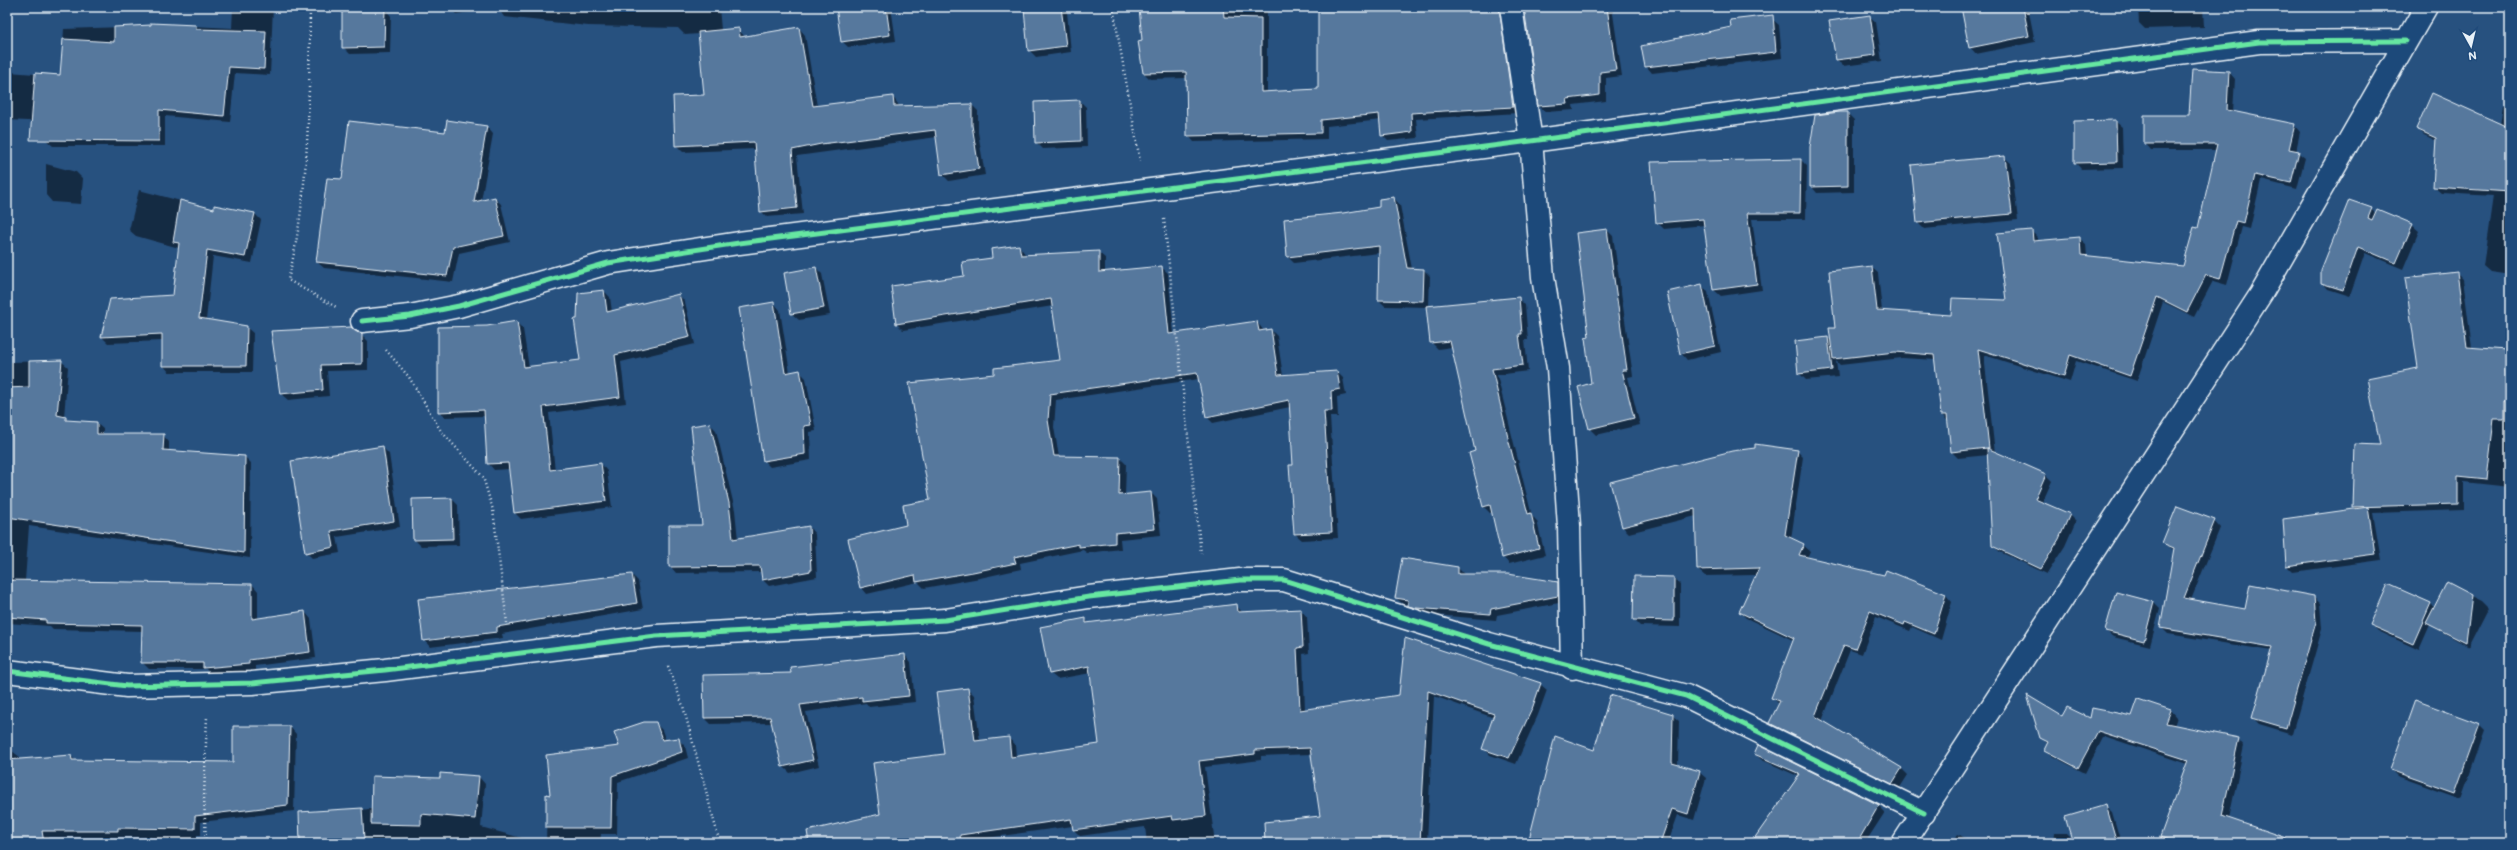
<svg xmlns="http://www.w3.org/2000/svg" width="2517" height="850" viewBox="0 0 2517 850" font-family="Mali,sans-serif">
  <rect width="100%" height="100%" fill="#27517f"/>
  <filter id="ink" filterUnits="userSpaceOnUse"><feTurbulence type="fractalNoise" baseFrequency=".025" numOctaves="2"/><feDisplacementMap in="SourceGraphic" scale="8" xChannelSelector="R" yChannelSelector="G"/><feConvolveMatrix kernelMatrix="1 2 1 2 8 2 1 2 1" color-interpolation-filters="sRGB"/></filter>
  <g filter="url(#ink)">
    <!-- shadow -->
    <g fill="#0007">
      <polygon points="7,7 9,7 9,72 61,76 64,29 152,26 152,24 232,28 233,7 273,7 270,75 235,73 230,122 165,116 165,146 53,146 46,140 47,122 7,120"/>
      <polygon points="449,7 719,7 721,30 738,29 745,37 799,28 805,35 817,106 893,97 900,107 972,105 978,111 978,132 985,175 949,181 942,174 937,137 797,156 803,214 767,217 761,211 755,149 683,152 676,145 705,96 699,34 685,35 678,28 588,26 504,17 498,8 456,14"/>
      <polygon points="837,7 891,7 896,41 848,47 842,41"/>
      <polygon points="1047,7 1062,7 1067,12 1071,52 1036,57 1029,50"/>
      <polygon points="1140,7 1267,7 1267,92 1319,90 1319,7 1441,7 1503,45 1510,51 1519,113 1416,119 1418,138 1388,141 1382,135 1381,120 1327,126 1327,139 1194,142 1188,135 1187,78 1150,79 1144,73"/>
      <polygon points="1557,7 1612,7 1622,76 1606,78 1606,101 1573,105 1574,110 1546,112 1539,106"/>
      <polygon points="1962,7 2028,7 2035,42 1976,54 1970,47"/>
      <polygon points="2138,7 2203,7 2204,27 2145,29 2139,23"/>
      <polygon points="385,9 391,16 390,53 350,54 343,47"/>
      <polygon points="1869,16 1876,22 1882,61 1843,66 1837,60"/>
      <polygon points="1772,19 1779,25 1782,58 1652,73 1646,66"/>
      <polygon points="2229,72 2235,79 2233,112 2294,125 2300,132 2296,151 2305,158 2297,189 2261,180 2250,229 2242,227 2227,285 2213,281 2194,317 2163,302 2137,381 2076,361 2070,382 1984,355 1995,453 2046,475 2052,481 2042,503 2070,515 2076,521 2065,546 2047,574 2000,552 1993,546 1988,455 1958,458 1952,452 1948,421 1942,415 1936,360 1902,358 1840,365 1836,361 1838,377 1806,380 1799,373 1828,338 1832,342 1836,328 1871,267 1878,273 1882,311 1952,316 2007,301 2031,231 2038,238 2038,241 2079,238 2086,244 2087,257 2184,268 2199,229 2216,150 2151,150 2145,143 2190,116"/>
      <polygon points="1080,101 1086,107 1087,147 1043,149 1036,142"/>
      <polygon points="2510,104 2510,275 2490,272 2483,266 2493,196 2441,193 2434,187 2437,141 2424,135 2417,128 2500,125 2503,105"/>
      <polygon points="1847,113 1854,120 1854,192 1817,193 1811,186"/>
      <polygon points="2115,121 2122,127 2123,168 2081,169 2075,162"/>
      <polygon points="487,127 493,134 481,201 495,198 501,204 510,242 459,253 453,282 324,268 317,262 446,133"/>
      <polygon points="2004,157 2011,163 2018,220 1924,229 1918,223"/>
      <polygon points="1801,160 1807,166 1806,219 1752,219 1762,290 1721,296 1714,290 1705,225 1664,229 1657,222"/>
      <polygon points="46,164 76,172 83,179 81,204 52,202 46,195"/>
      <polygon points="139,190 215,210 255,214 261,220 252,263 213,256 206,320 246,327 253,333 252,372 169,372 163,365 163,341 108,343 102,337 111,300 174,296 179,248 136,236 129,230"/>
      <polygon points="1394,198 1400,205 1412,269 1424,270 1430,276 1429,307 1518,298 1525,305 1528,340 1525,340 1528,371 1497,375 1532,516 1537,521 1545,555 1509,564 1503,557 1493,512 1490,513 1484,507 1476,452 1452,347 1438,349 1431,342 1427,307 1385,306 1379,300 1379,253 1294,263 1288,257 1343,214 1380,208"/>
      <polygon points="2371,209 2376,214 2412,225 2419,231 2403,269 2365,253 2350,296 2328,289 2322,282"/>
      <polygon points="1607,230 1613,236 1633,376 1628,377 1640,425 1596,435 1590,429 1592,384 1590,338"/>
      <polygon points="1019,246 1026,255 1098,252 1105,258 1105,273 1161,267 1168,273 1174,334 1257,322 1264,331 1271,330 1277,336 1283,376 1337,372 1343,378 1346,395 1337,397 1338,417 1330,417 1338,538 1302,540 1295,534 1290,466 1294,466 1290,407 1213,423 1207,417 1199,379 1056,400 1054,427 1059,457 1120,458 1126,464 1125,496 1151,493 1157,499 1161,535 1120,539 1121,549 1087,553 1083,550 1020,563 1021,569 980,578 924,588 918,582 867,594 861,587 908,525 931,501 995,375 1061,360 1053,306 903,330 897,324 993,259"/>
      <polygon points="816,268 822,274 830,315 799,320 792,314 785,273"/>
      <polygon points="2457,273 2463,279 2472,348 2506,351 2510,355 2510,487 2464,482 2464,510 2373,513 2381,560 2293,572 2287,566 2357,510 2354,507 2419,369"/>
      <polygon points="1702,286 1708,292 1721,352 1687,360 1681,353"/>
      <polygon points="604,291 610,297 612,312 679,295 685,302 695,344 621,362 626,403 549,413 555,471 601,464 607,471 612,507 521,519 515,513 510,469 494,470 488,463 486,416 445,417 439,411 487,327 517,323 523,329 529,368 581,361 578,320"/>
      <polygon points="774,303 780,310 790,373 799,371 806,378 816,431 810,432 811,460 770,467 764,461"/>
      <polygon points="361,334 368,341 368,370 327,371 329,396 288,400 281,394"/>
      <polygon points="61,361 68,367 64,417 69,421 96,423 103,429 103,435 163,435 169,442 169,452 245,457 251,463 250,558 29,526 25,581 252,584 258,591 258,619 305,612 311,619 316,658 255,666 255,670 210,674 206,669 149,669 142,662 143,631 53,629 50,626 7,623 7,362"/>
      <polygon points="710,424 716,430 735,510 738,540 809,527 815,534 817,577 769,586 763,580 762,572 676,573 670,566 703,526"/>
      <polygon points="382,447 389,454 400,527 337,537 340,553 312,558 306,552"/>
      <polygon points="1797,451 1803,457 1791,539 1803,545 1810,551 1807,558 1946,595 1952,602 1941,640 1912,627 1910,631 1876,617 1862,654 1850,650 1822,721 1902,769 1908,775 1899,789 1777,729 1770,723 1779,704 1772,697 1795,641 1746,618 1740,612 1757,575 1705,576 1698,570 1696,516 1629,533 1623,527"/>
      <polygon points="452,499 458,505 459,545 421,546 414,539"/>
      <polygon points="2214,521 2220,528 2191,600 2246,610 2313,597 2320,603 2322,629 2292,734 2259,724 2253,718 2272,651 2168,634 2161,627 2175,551 2164,543"/>
      <polygon points="2510,563 2510,578 2505,573"/>
      <polygon points="1458,568 1464,574 1557,583 1564,590 1564,602 1497,615 1496,620 1423,614 1415,612 1409,605 1403,604 1396,598"/>
      <polygon points="632,575 638,581 643,609 502,634 503,638 430,647 424,640"/>
      <polygon points="1674,578 1680,584 1680,627 1640,626 1634,620"/>
      <polygon points="2447,584 2482,601 2489,608 2469,647 2430,625 2419,650 2378,631 2372,625 2389,585 2431,604 2435,608"/>
      <polygon points="2154,603 2160,609 2150,646 2113,637 2106,631"/>
      <polygon points="1236,605 1243,613 1301,610 1307,617 1309,653 1303,654 1305,710 1400,696 1405,639 1540,684 1547,690 1538,715 1516,764 1490,755 1484,748 1494,718 1434,696 1427,843 1296,843 1321,817 1312,754 1261,756 1261,760 1205,767 1215,843 1147,843 1145,827 1080,836 1074,830 1073,826 965,841 966,843 815,843 882,815 945,754 968,689 974,695 980,741 1008,738 1015,744 1016,757 1100,745 1091,673 1057,679 1050,673 1085,619 1089,623"/>
      <polygon points="905,655 911,662 915,702 869,707 866,703 806,712 819,766 790,773 783,766 773,723 711,724 705,718 792,674"/>
      <polygon points="7,699 12,751 20,757 20,760 71,756 76,761 234,763 290,727 296,734 294,811 201,822 201,835 197,835 197,843 151,843 151,837 48,837 49,843 7,843"/>
      <polygon points="2171,710 2177,717 2174,726 2238,739 2244,746 2229,819 2245,843 2158,843 2187,764 2104,736 2085,773 2052,756 2045,750 2048,744 2041,737 2063,717 2090,720 2133,717"/>
      <polygon points="1672,715 1679,721 1678,766 1699,772 1706,778 1694,820 1678,815 1668,843 1529,843 1595,751"/>
      <polygon points="655,723 662,730 666,741 678,739 685,746 688,758 618,782 617,834 601,834 600,843 546,843 547,796 551,796"/>
      <polygon points="2479,725 2485,731 2461,799 2397,776 2391,770"/>
      <polygon points="1759,747 1879,806 1885,812 1865,843 1738,843 1739,838 1755,839 1800,777 1762,760 1755,754"/>
      <polygon points="479,777 485,784 481,827 540,843 301,842 300,813 372,809 441,779"/>
      <polygon points="2105,806 2112,812 2121,843 2054,843 2055,833 2066,833 2073,840"/>
      <polygon points="1958,834 1973,843 1953,843"/>
    </g>
    <!-- building -->
    <g fill="#57789d" stroke="#e8f1f8">
      <polygon points="836,7 886,7 890,35 841,42"/>
      <polygon points="1039,7 1061,7 1066,46 1028,51 1024,9"/>
      <polygon points="1139,7 1223,7 1224,17 1261,18 1261,92 1318,89 1318,7 1499,7 1513,107 1411,113 1412,132 1381,136 1379,114 1321,120 1321,133 1187,136 1186,72 1143,73 1138,41 1142,40"/>
      <polygon points="1524,7 1607,7 1616,70 1600,72 1600,95 1567,99 1568,104 1538,106"/>
      <polygon points="1961,7 2023,7 2029,36 1969,48"/>
      <polygon points="385,8 384,47 342,48 342,9"/>
      <polygon points="1773,15 1776,52 1645,67 1641,46 1731,27 1730,20"/>
      <polygon points="1870,15 1876,55 1836,60 1829,21"/>
      <polygon points="151,23 196,25 196,29 266,31 264,69 229,67 224,116 159,110 159,141 30,140 35,73 60,75 63,39 114,42 114,27 151,25"/>
      <polygon points="799,27 813,106 893,96 894,106 972,104 972,125 979,169 941,175 935,130 821,144 792,150 797,208 760,212 754,142 675,146 673,96 704,95 698,32 739,28 740,37"/>
      <polygon points="2192,69 2229,71 2227,110 2295,124 2289,149 2299,151 2291,183 2255,175 2244,223 2236,221 2220,279 2206,275 2187,312 2157,297 2130,376 2070,355 2064,376 1978,349 1989,448 1987,448 2046,474 2035,499 2070,514 2059,539 2041,569 1992,546 1987,448 1951,452 1947,415 1941,415 1934,355 1895,352 1833,359 1829,328 1835,328 1829,271 1872,266 1877,310 1951,315 1952,298 2006,300 1997,233 2032,230 2033,241 2080,237 2081,255 2183,266 2194,227 2198,228 2217,144 2144,144 2144,115 2189,115"/>
      <polygon points="2432,93 2510,128 2510,192 2433,187 2436,138 2416,129"/>
      <polygon points="1080,100 1081,141 1035,143 1034,102"/>
      <polygon points="1840,112 1848,112 1848,186 1810,187 1810,147 1815,115"/>
      <polygon points="447,120 487,126 474,202 495,197 504,236 453,247 447,276 316,262 327,178 342,179 349,121 445,132"/>
      <polygon points="2116,120 2117,162 2074,163 2074,121"/>
      <polygon points="2005,156 2012,214 1917,223 1911,165"/>
      <polygon points="1801,159 1800,213 1747,213 1757,284 1713,290 1703,219 1656,223 1651,162"/>
      <polygon points="1394,197 1407,268 1424,269 1423,301 1378,300 1379,246 1287,257 1284,219 1343,213 1379,207 1379,199"/>
      <polygon points="180,200 214,209 214,205 255,213 245,257 207,250 199,318 247,326 246,366 162,366 162,334 101,337 110,299 173,295 179,243 173,242"/>
      <polygon points="2349,200 2372,208 2368,218 2372,220 2377,209 2413,224 2396,263 2358,247 2343,290 2321,283 2321,270"/>
      <polygon points="1607,229 1627,370 1622,370 1634,418 1589,429 1578,387 1591,383 1585,338 1589,337 1576,233"/>
      <polygon points="1019,245 1021,255 1099,251 1099,272 1162,266 1169,334 1257,321 1259,331 1271,329 1278,375 1337,371 1340,389 1331,391 1332,411 1324,411 1332,532 1294,534 1289,465 1293,465 1289,400 1206,417 1197,373 1050,394 1048,420 1054,456 1120,457 1119,495 1151,492 1155,529 1115,533 1115,543 1079,547 1079,544 1014,557 1016,563 973,572 916,582 915,575 860,588 848,539 906,525 903,505 930,500 909,383 994,374 994,368 1060,360 1051,299 896,324 891,286 964,276 962,262 992,258 991,249"/>
      <polygon points="816,267 824,308 791,314 784,273"/>
      <polygon points="2457,272 2467,347 2506,350 2506,372 2510,372 2510,401 2504,401 2504,419 2494,419 2487,479 2458,476 2458,504 2353,507 2355,444 2380,445 2367,378 2418,368 2405,278"/>
      <polygon points="1702,284 1715,346 1680,354 1667,292"/>
      <polygon points="604,290 607,312 679,294 690,337 615,355 620,397 543,407 550,470 601,463 606,501 514,513 508,463 487,464 484,410 438,412 438,327 487,326 517,321 524,367 580,360 574,319 577,319 578,293"/>
      <polygon points="1519,297 1522,334 1519,334 1523,365 1492,369 1509,442 1528,514 1531,513 1539,548 1502,558 1490,505 1483,507 1469,453 1475,451 1450,341 1430,343 1426,306"/>
      <polygon points="774,302 785,373 800,370 811,425 804,426 805,454 763,461 739,308"/>
      <polygon points="351,327 357,332 362,333 362,364 321,365 323,390 280,394 271,331"/>
      <polygon points="1828,337 1832,370 1798,374 1795,341"/>
      <polygon points="62,360 57,415 66,417 66,420 97,422 97,434 164,434 163,450 245,456 244,553 7,517 7,388 29,387 29,361"/>
      <polygon points="710,423 729,503 733,539 809,526 811,571 762,580 760,566 669,567 669,525 702,525 691,426"/>
      <polygon points="1755,444 1798,450 1785,535 1804,544 1799,555 1884,575 1886,570 1946,594 1934,634 1905,622 1904,625 1870,611 1855,649 1844,645 1815,716 1902,768 1892,784 1769,723 1780,701 1771,698 1794,638 1739,612 1759,568 1697,570 1695,509 1622,527 1610,482 1732,451 1755,448"/>
      <polygon points="383,446 394,521 331,531 334,547 305,553 291,461"/>
      <polygon points="452,498 453,539 413,540 412,499"/>
      <polygon points="2177,506 2215,520 2184,598 2245,609 2250,584 2314,596 2316,622 2286,728 2252,718 2272,647 2160,628 2174,548 2162,543"/>
      <polygon points="2368,507 2375,554 2286,566 2283,519"/>
      <polygon points="1402,558 1458,567 1458,574 1508,574 1558,582 1558,596 1491,609 1490,614 1416,608 1408,606 1408,600 1395,598"/>
      <polygon points="632,574 637,603 497,627 497,632 423,641 418,599"/>
      <polygon points="1634,576 1674,577 1674,621 1633,620"/>
      <polygon points="7,580 252,584 252,619 305,611 310,652 249,660 249,664 203,668 203,663 141,663 142,625 46,623 46,620 7,617"/>
      <polygon points="2447,582 2472,595 2466,643 2426,623"/>
      <polygon points="2388,584 2431,603 2413,644 2370,625"/>
      <polygon points="2116,592 2154,602 2144,641 2105,631"/>
      <polygon points="1237,604 1238,612 1301,609 1303,647 1297,648 1300,710 1399,695 1405,638 1541,683 1532,709 1509,758 1482,749 1494,714 1428,691 1420,843 1265,843 1264,822 1320,816 1310,748 1255,750 1255,754 1199,761 1206,816 1173,820 1172,816 1073,830 1071,819 960,835 961,843 809,843 807,831 880,814 873,763 944,754 936,692 968,688 975,741 1009,737 1011,757 1099,744 1089,666 1049,674 1040,627 1086,618 1086,623"/>
      <polygon points="905,654 909,696 862,701 862,697 800,705 813,760 782,767 770,717 704,718 703,675 791,673 790,667"/>
      <polygon points="1610,695 1673,714 1672,763 1700,771 1688,814 1672,809 1660,843 1528,843 1555,736 1594,750"/>
      <polygon points="2027,695 2062,716 2067,707 2090,718 2092,708 2132,716 2138,699 2171,710 2166,723 2239,738 2222,816 2286,838 2285,843 2178,843 2160,837 2188,760 2098,731 2078,768 2044,750 2048,742 2040,738"/>
      <polygon points="2415,700 2480,724 2455,793 2390,770"/>
      <polygon points="644,722 656,722 662,740 679,738 682,752 612,776 611,828 546,828 546,794 550,795 546,755 619,746 614,732"/>
      <polygon points="233,726 290,726 288,805 195,816 195,829 118,828 118,831 42,831 44,843 7,843 7,760 71,755 72,760 233,762"/>
      <polygon points="1758,745 1879,805 1857,843 1751,843 1800,774 1754,754"/>
      <polygon points="440,773 479,776 475,819 421,814 421,825 371,824 372,776 440,778"/>
      <polygon points="2106,805 2117,843 2073,843 2065,817"/>
      <polygon points="362,808 364,839 300,843 299,812"/>
    </g>
    <g fill="none" stroke-linecap="round" stroke-linejoin="round">
      <defs>
        <g id="street">
          <polyline points="1511,7 1531,141 1543,277 1558,368 1569,526 1572,668"/>
          <polyline points="362,321 410,316 459,306 608,263 739,243 1531,141 2259,42 2405,41"/>
          <polyline points="7,671 127,686 252,683 385,670 656,636 945,620 1089,597 1240,580 1284,580 1489,644 1686,696 1924,813"/>
          <polyline points="1903,843 2261,294 2426,7"/>
        </g>
      </defs>
      <!-- street casing -->
      <use href="#street" stroke="#e8f1f8" stroke-width="25"/>
      <!-- path -->
      <g stroke="#e8f1f8" stroke-width="2.5" stroke-dasharray="1 3" stroke-linecap="butt">
        <path d="M310 7C309 98 310 192 288 280L336 307"/>
        <polyline points="1113,7 1140,161"/>
        <polyline points="1164,219 1201,554"/>
        <polyline points="386,350 409,377 441,431 483,477 493,510 507,623"/>
        <polyline points="668,666 683,706 720,843"/>
        <polyline points="206,843 204,797 207,716"/>
      </g>
      <!-- street -->
      <use href="#street" stroke="#1f4a7a" stroke-width="22"/>
      <defs>
        <g id="cycleway">
          <polyline points="362,321 410,316 459,306 608,263 739,243 1531,141 2259,42 2405,41"/>
          <polyline points="7,671 127,686 252,683 385,670 656,636 945,620 1089,597 1240,580 1284,580 1489,644 1686,696 1924,813"/>
        </g>
      </defs>
      <!-- cycleway casing -->
      <use href="#cycleway" stroke="#1f4a7a" stroke-width="8"/>
      <!-- cycleway -->
      <use href="#cycleway" stroke="#66e7a1" stroke-width="5"/>
    </g>
  </g>
  <!-- margin -->
  <rect width="2517" height="850" fill="none" stroke="#1f4a7a" stroke-width="24"/>
  <rect x="12" y="12" width="2493" height="826" fill="none" stroke="#e8f1f8" stroke-width="1.5" filter="url(#ink)"/>
  <!-- north arrow -->
  <g transform="translate(2471 46) rotate(172)" stroke="#1f4a7a" stroke-width="3" paint-order="stroke">
  <path d="M0-3L7 15L0 10L-7 15Z" fill="#e8f1f8"/>
  <text y="-6" font-size="11" font-weight="bold" text-anchor="middle" fill="#e8f1f8">N</text>
  </g>
</svg>
